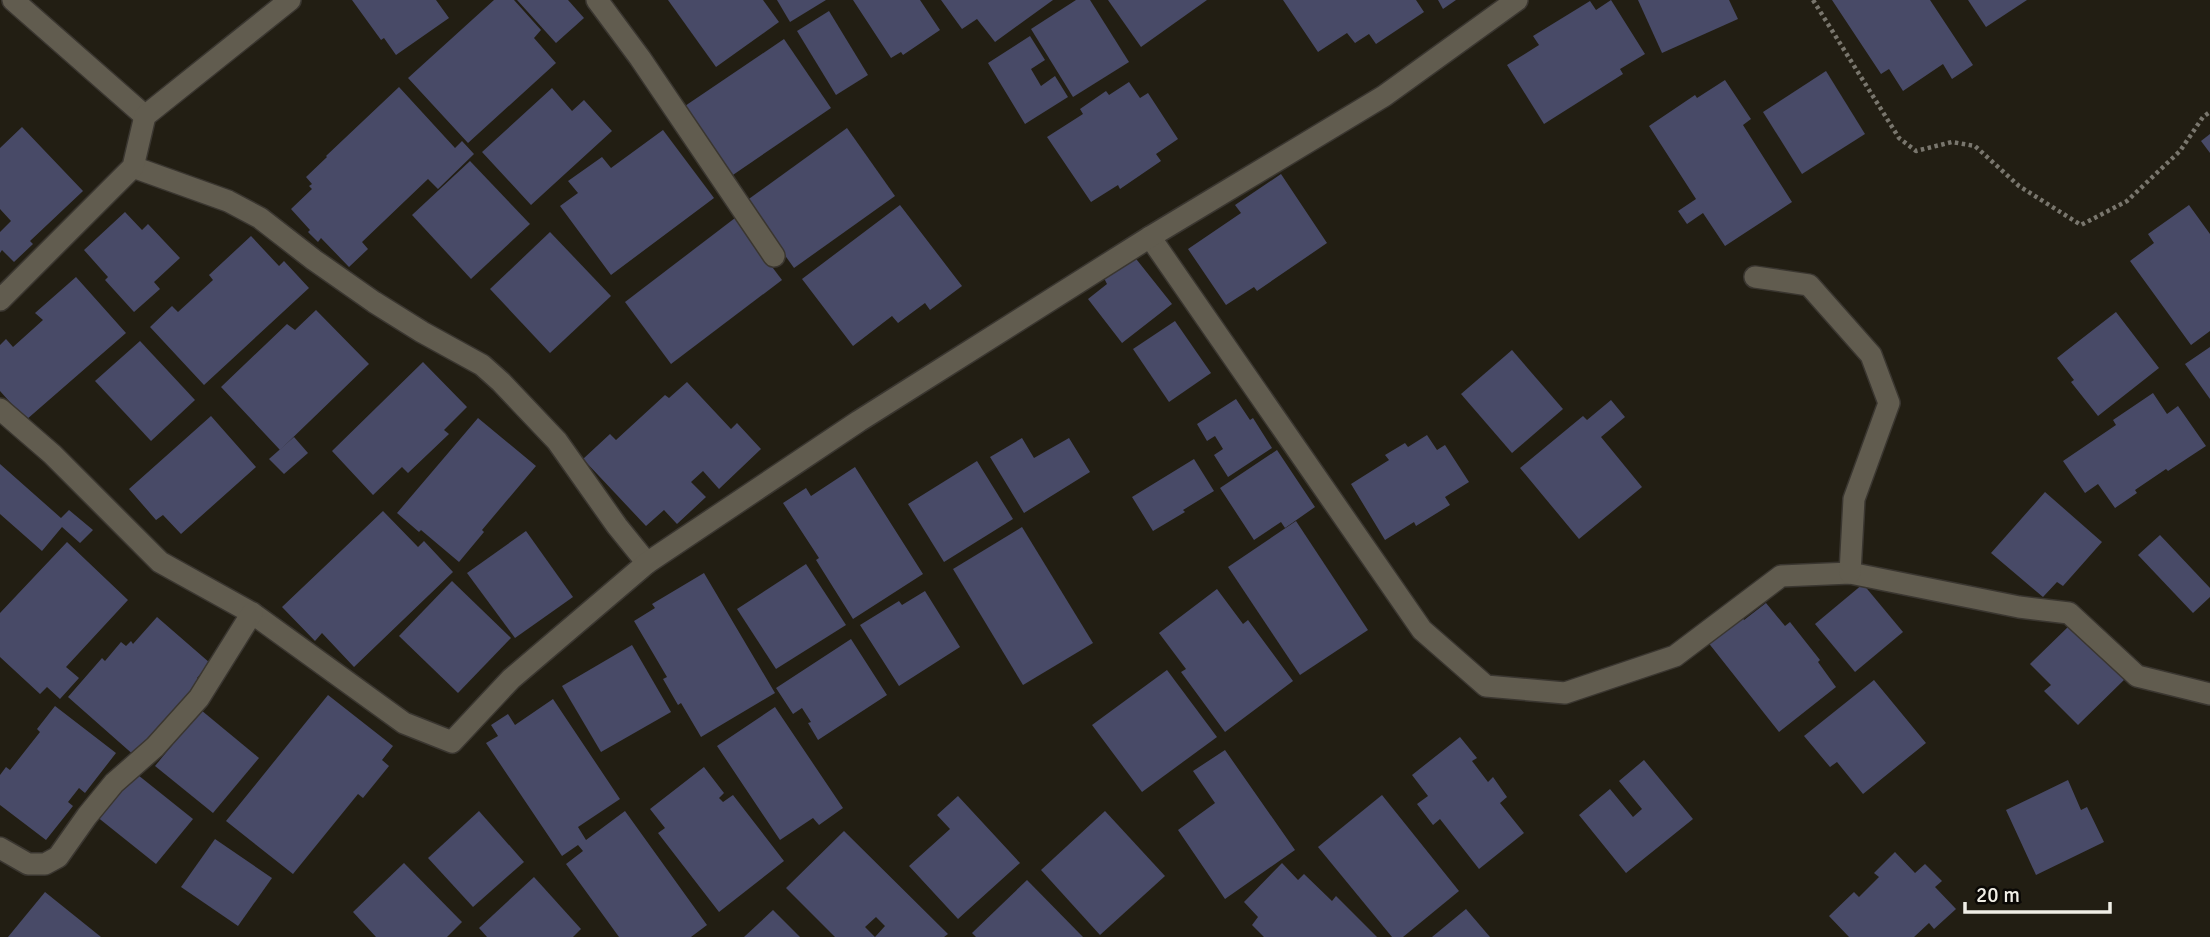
<svg xmlns="http://www.w3.org/2000/svg" width="2210" height="937" viewBox="0 0 2210 937" font-family="Signika,sans-serif">
  <rect width="100%" height="100%" fill="#221e13"/>
  <!-- building -->
  <g fill="#484a67">
    <polygon points="352,0 436,0 449,18 396,55 384,38 381,40"/>
    <polygon points="494,0 514,0 541,30 534,38 556,63 468,143 408,78"/>
    <polygon points="517,0 568,0 584,18 556,43"/>
    <polygon points="668,0 763,0 779,22 716,67"/>
    <polygon points="777,0 826,0 790,22"/>
    <polygon points="853,0 920,0 940,30 903,55 901,52 891,58"/>
    <polygon points="941,0 1053,0 995,42 977,19 962,29"/>
    <polygon points="1076,0 1090,0 1129,62 1073,97 1031,29"/>
    <polygon points="1108,0 1207,0 1141,47"/>
    <polygon points="1283,0 1416,0 1424,12 1376,44 1369,34 1355,43 1347,33 1318,52"/>
    <polygon points="1438,0 1456,0 1443,9"/>
    <polygon points="1611,0 1645,54 1620,69 1623,74 1544,124 1507,65 1539,45 1533,36 1590,1 1596,10"/>
    <polygon points="1638,0 1729,0 1738,19 1662,53"/>
    <polygon points="1832,0 1930,0 1973,65 1952,79 1943,64 1903,91 1889,69 1881,74"/>
    <polygon points="1968,0 2027,0 1986,27"/>
    <polygon points="829,11 868,75 836,95 797,31"/>
    <polygon points="1030,36 1045,60 1031,69 1041,86 1055,76 1068,97 1025,124 988,63"/>
    <polygon points="784,39 831,108 727,179 682,108"/>
    <polygon points="1826,71 1865,134 1802,174 1763,112"/>
    <polygon points="1725,80 1751,119 1743,125 1792,202 1725,246 1703,213 1687,224 1678,211 1696,199 1649,126 1695,95 1697,98"/>
    <polygon points="1129,82 1140,98 1148,93 1178,139 1156,154 1161,161 1120,189 1118,185 1091,202 1047,137 1083,114 1080,109 1106,91 1109,95"/>
    <polygon points="399,87 455,148 462,141 474,154 438,189 428,179 362,242 368,249 349,267 321,238 318,242 308,232 310,230 291,209 312,189 309,186 312,184 306,177 327,157 326,156"/>
    <polygon points="552,88 572,111 584,100 612,131 531,205 482,152"/>
    <polygon points="22,127 83,191 30,241 33,244 14,262 2,250 0,253 0,232 11,221 0,209 0,148"/>
    <polygon points="847,128 895,196 794,268 746,201"/>
    <polygon points="663,130 714,198 611,275 560,206 578,193 568,181 602,157 611,168"/>
    <polygon points="2210,134 2210,153 2201,141"/>
    <polygon points="470,161 530,224 471,279 412,215"/>
    <polygon points="1281,174 1327,243 1257,291 1254,287 1226,305 1188,249 1241,213 1235,205"/>
    <polygon points="900,205 962,286 930,310 925,303 898,323 892,316 853,346 802,279"/>
    <polygon points="2189,205 2210,234 2210,331 2191,345 2130,261 2154,243 2148,234"/>
    <polygon points="125,212 142,230 148,224 180,258 154,282 160,289 134,312 105,280 108,277 84,250"/>
    <polygon points="735,218 782,280 671,364 625,302"/>
    <polygon points="550,232 611,296 550,353 490,289"/>
    <polygon points="251,236 279,266 284,261 309,288 204,385 150,327 172,306 178,312 213,280 209,275"/>
    <polygon points="1133,255 1172,304 1122,343 1088,299 1107,284 1104,278"/>
    <polygon points="76,277 126,333 26,420 0,391 0,345 6,339 13,347 43,320 35,313"/>
    <polygon points="316,310 369,364 280,450 221,387 287,324 295,330"/>
    <polygon points="2116,312 2159,368 2098,416 2071,382 2074,380 2057,358"/>
    <polygon points="1175,321 1211,373 1169,402 1133,349"/>
    <polygon points="140,341 195,400 151,441 95,381"/>
    <polygon points="2210,347 2210,399 2185,364"/>
    <polygon points="1512,350 1563,409 1512,453 1461,394"/>
    <polygon points="423,362 467,407 444,430 449,434 408,473 402,467 373,495 332,451"/>
    <polygon points="687,382 731,429 737,423 761,449 719,489 703,471 691,482 706,497 677,524 664,510 646,526 583,459 610,434 616,440 665,395 669,398"/>
    <polygon points="2153,393 2167,414 2178,406 2206,446 2168,471 2166,469 2135,490 2137,493 2115,508 2098,484 2085,493 2063,461 2116,425 2113,420"/>
    <polygon points="1236,399 1250,420 1253,418 1272,448 1228,477 1214,455 1223,449 1215,436 1207,441 1197,424"/>
    <polygon points="1611,400 1625,417 1601,437 1642,487 1579,539 1520,468 1583,416 1587,420"/>
    <polygon points="211,416 256,467 181,534 163,515 156,520 129,489"/>
    <polygon points="478,418 536,466 482,530 484,532 459,562 421,530 419,532 397,513"/>
    <polygon points="1427,435 1437,450 1445,445 1469,482 1445,497 1450,505 1416,526 1414,522 1385,540 1351,484 1389,460 1385,455 1405,443 1408,447"/>
    <polygon points="294,437 308,453 284,474 269,459"/>
    <polygon points="1022,438 1034,458 1069,438 1090,472 1024,513 990,457"/>
    <polygon points="1277,450 1315,507 1285,528 1281,522 1254,540 1220,488"/>
    <polygon points="1194,459 1214,491 1183,510 1185,512 1153,531 1132,497"/>
    <polygon points="977,461 1013,519 944,562 908,504"/>
    <polygon points="0,464 61,518 69,510 93,530 80,543 62,527 42,551 0,514"/>
    <polygon points="855,467 923,574 853,619 816,560 819,558 783,503 806,488 811,496"/>
    <polygon points="2045,492 2102,542 2063,586 2057,582 2043,597 1991,553"/>
    <polygon points="383,511 418,547 424,541 453,572 354,667 322,633 315,641 282,607"/>
    <polygon points="1296,521 1368,630 1300,675 1228,567"/>
    <polygon points="1022,527 1093,643 1023,685 953,569"/>
    <polygon points="526,531 573,597 515,638 467,573"/>
    <polygon points="2160,535 2210,588 2210,597 2193,613 2138,555"/>
    <polygon points="67,542 128,600 66,667 79,678 60,699 47,687 40,694 0,657 0,613"/>
    <polygon points="806,564 846,625 776,669 737,609"/>
    <polygon points="704,573 775,693 701,737 681,703 678,705 663,679 667,677 634,621 655,608 652,604"/>
    <polygon points="452,581 511,638 458,693 399,636"/>
    <polygon points="1863,584 1903,632 1855,672 1815,624"/>
    <polygon points="1217,589 1243,624 1248,620 1293,681 1225,732 1181,672 1186,669 1159,633"/>
    <polygon points="925,591 960,647 899,686 860,625 899,601 902,605"/>
    <polygon points="1766,603 1785,626 1790,622 1820,660 1818,662 1836,687 1779,732 1707,641 1741,615 1744,620"/>
    <polygon points="157,617 210,663 197,678 200,681 136,757 68,697 102,658 105,661 121,642 126,646 131,641 133,644"/>
    <polygon points="2071,624 2126,678 2078,725 2044,691 2051,685 2030,664"/>
    <polygon points="851,639 887,695 818,740 808,723 811,722 802,708 793,714 776,688"/>
    <polygon points="632,645 671,712 601,752 562,686"/>
    <polygon points="1167,670 1217,737 1142,792 1092,725"/>
    <polygon points="1874,680 1926,743 1863,794 1837,762 1830,767 1804,736"/>
    <polygon points="328,695 393,746 382,760 389,766 363,798 358,794 293,874 226,821"/>
    <polygon points="553,699 620,799 578,827 586,840 625,811 707,925 691,937 619,937 566,864 583,851 578,845 562,856 486,743 498,736 491,725 508,714 515,725"/>
    <polygon points="55,706 116,753 85,793 79,788 68,802 73,806 46,840 0,805 0,775 6,767 10,770 40,732 37,729"/>
    <polygon points="775,707 843,808 819,825 813,818 780,840 717,746"/>
    <polygon points="201,710 259,758 213,813 155,766"/>
    <polygon points="1460,737 1477,758 1472,761 1488,782 1493,777 1507,797 1500,803 1524,833 1479,869 1440,819 1433,825 1417,804 1428,796 1412,775"/>
    <polygon points="1225,750 1295,850 1225,899 1178,830 1215,803 1193,771"/>
    <polygon points="1644,760 1693,819 1626,873 1579,815 1610,789 1633,817 1642,809 1619,781"/>
    <polygon points="704,767 724,793 719,798 723,802 733,795 784,861 719,912 658,833 665,828 650,809"/>
    <polygon points="133,771 193,819 156,864 96,816"/>
    <polygon points="2068,780 2081,810 2087,807 2104,842 2036,875 2006,810"/>
    <polygon points="1382,795 1459,891 1403,937 1392,937 1318,847"/>
    <polygon points="958,796 1020,863 958,919 909,866 950,829 937,815"/>
    <polygon points="479,811 524,862 473,907 428,858"/>
    <polygon points="1105,811 1165,876 1100,935 1041,870"/>
    <polygon points="844,831 948,934 944,937 875,937 885,926 876,917 865,927 875,937 835,937 786,888"/>
    <polygon points="215,839 272,878 238,926 181,887"/>
    <polygon points="1895,852 1915,873 1925,864 1942,881 1935,887 1956,909 1934,929 1929,923 1914,937 1849,937 1829,916 1854,892 1859,897 1879,877 1874,873"/>
    <polygon points="404,863 462,922 447,937 376,937 353,912"/>
    <polygon points="1282,863 1298,880 1304,874 1332,901 1336,896 1377,937 1264,937 1252,925 1258,917 1244,902"/>
    <polygon points="534,877 581,929 573,937 487,937 479,928"/>
    <polygon points="1027,880 1083,937 976,937 972,933"/>
    <polygon points="45,892 101,937 8,937"/>
    <polygon points="1466,909 1490,937 1432,937"/>
    <polygon points="773,910 800,937 744,937"/>
  </g>
  <g fill="none" stroke-linecap="round" stroke-linejoin="round">
    <defs>
      <g id="minor">
        <polyline points="13,0 145,116"/>
        <polyline points="597,0 640,58 774,256"/>
        <polyline points="133,167 228,201 260,218 314,260 374,302 422,332 482,365 501,382 557,441 617,526 647,563"/>
        <polyline points="1150,237 1422,630 1486,686 1565,693 1675,656 1781,576 1850,573 2019,607 2069,613 2137,676 2210,694"/>
        <polyline points="1755,277 1809,285 1871,355 1889,403 1854,499 1850,573"/>
        <polyline points="0,300 133,167 145,116 290,0"/>
        <polyline points="0,409 52,454 160,562 252,613 404,723 452,742 511,679 647,563 859,421 1150,237 1384,96 1517,0"/>
        <polyline points="0,848 28,864 45,864 58,857 87,816 114,783 155,747 199,698 252,613"/>
      </g>
    </defs>
    <!-- minor casing -->
    <use href="#minor" stroke="#3a3630" stroke-width="24"/>
    <!-- path -->
    <polyline stroke="#79766d" stroke-width="4.5" stroke-dasharray="3.5 3.5" stroke-linecap="butt" points="1813,0 1899,138 1916,151 1952,142 1975,146 2019,186 2081,225 2127,201 2180,151 2203,117 2210,112"/>
    <!-- minor -->
    <use href="#minor" stroke="#615c4f" stroke-width="21"/>
  </g>
  <!-- scale -->
  <path d="M1965 902v10h145v-10" fill="none" stroke="#f0eee6" stroke-width="3.5"/>
  <text x="1976" y="902" font-size="21" fill="#f0eee6" stroke="#0a0805" stroke-width="5" paint-order="stroke">20 m</text>
</svg>
